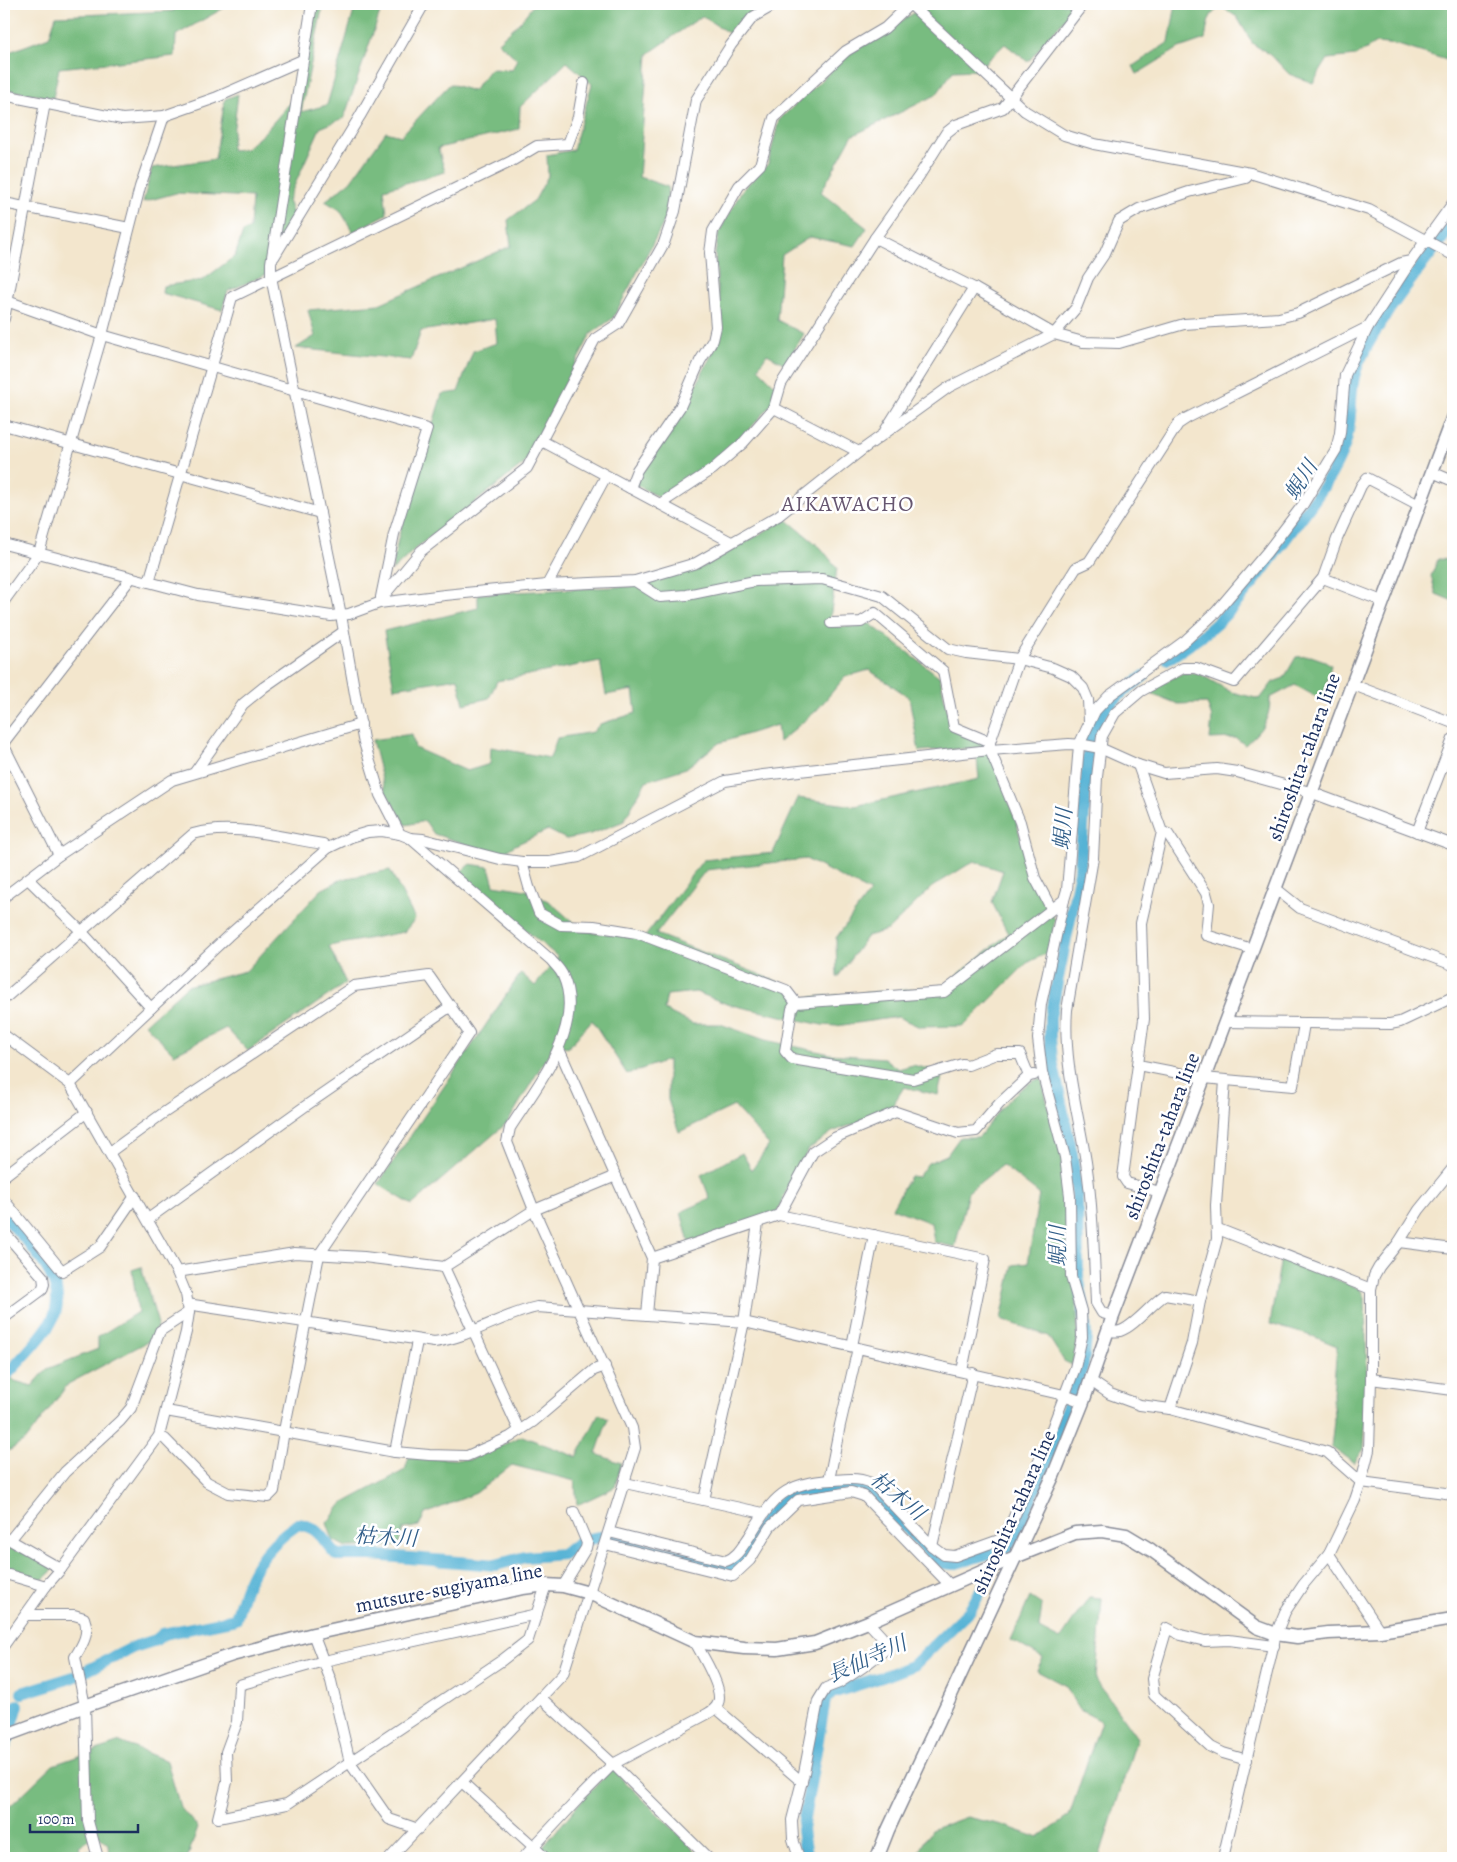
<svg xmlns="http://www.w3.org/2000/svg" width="1457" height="1862" viewBox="0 0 1457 1862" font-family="Alegreya,'Noto Serif JP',serif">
  <rect width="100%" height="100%" fill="#fff"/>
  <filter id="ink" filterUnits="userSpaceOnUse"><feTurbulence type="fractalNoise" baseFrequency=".02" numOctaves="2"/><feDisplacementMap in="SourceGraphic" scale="10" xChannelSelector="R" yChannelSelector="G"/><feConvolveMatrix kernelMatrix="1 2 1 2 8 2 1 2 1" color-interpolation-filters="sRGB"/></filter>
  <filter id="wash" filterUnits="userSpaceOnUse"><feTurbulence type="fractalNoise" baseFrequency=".0096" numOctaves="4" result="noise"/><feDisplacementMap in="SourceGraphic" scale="20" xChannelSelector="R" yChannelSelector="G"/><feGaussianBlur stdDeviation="1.12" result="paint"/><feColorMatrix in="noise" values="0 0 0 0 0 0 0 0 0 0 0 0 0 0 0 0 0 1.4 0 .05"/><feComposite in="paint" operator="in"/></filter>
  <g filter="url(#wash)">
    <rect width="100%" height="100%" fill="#f3e6cd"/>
    <!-- forest -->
    <g fill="#78bc80" stroke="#4a766f" fill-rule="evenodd">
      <polygon points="175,4 231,4 176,35 175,56 59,68 53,98 4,89 4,54 49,37 56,16 174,11"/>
      <polygon points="315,4 323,4 301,112 327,105 356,4 383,4 344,118 320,128 288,200 293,215 267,259 265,275 228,291 222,310 162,293 163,286 203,280 235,256 243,232 250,228 252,197 176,193 143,202 152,168 215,159 225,99 238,94 231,150 245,149 262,135 291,102 298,102"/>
      <polygon points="534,4 763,4 751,11 730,34 702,16 648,54 639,177 668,187 665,220 613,318 591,334 524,464 416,548 392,571 398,539 442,394 458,392 473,351 497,343 495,319 421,331 411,360 296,348 315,336 308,310 379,304 511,246 508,220 535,200 548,176 547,155 573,150 592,84 567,62 520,107 519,129 438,148 445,172 384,189 387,214 353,232 340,210 325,201 350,182 386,132 401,136 450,84 473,91 490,69 512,70 517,59 498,42 520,22"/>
      <polygon points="928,4 1077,4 1028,62 1005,44 977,70 953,71 936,95 852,136 821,192 867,228 855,246 810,237 782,255 777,320 804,334 785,364 767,354 758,368 775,385 771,405 741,439 712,464 662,499 635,484 641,471 685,408 716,346 721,329 715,254 719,232 742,190 768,164 779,120 848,55"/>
      <path d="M1176 4H1453V62L1398 45 1376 43 1355 56 1328 59 1313 83 1289 74 1271 55 1253 44 1237 17 1223 8C1207 11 1208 26 1205 39L1179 48 1137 74 1133 66 1169 42Z"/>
      <path d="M786 519 821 548 837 568 829 626 860 627 869 623 940 677 951 729 987 743 1017 824 1031 878 1055 920 1049 952 1027 963 964 1026 920 1027 898 1017 836 1026 822 1025 727 1004 696 992 667 995 664 1010 693 1024H720L765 1040 830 1054 884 1058 898 1069 913 1065 943 1073 938 1095 904 1087 889 1111 832 1132 809 1149 795 1171 777 1212 689 1243 681 1212 710 1199 701 1175 742 1153 752 1170 769 1145 734 1106 679 1132 668 1100V1060L627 1074 592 1020 568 1048 555 1043 508 1122 412 1205 378 1184 521 973 535 986 558 957 458 874 470 864 489 867 494 885 526 890 550 902 583 931 644 938 703 860 773 853 798 798 855 806 979 779 976 748 919 751 909 697 869 670 845 677 816 711 779 742 777 725 719 743 686 768 646 781 624 821 591 834 566 839 548 830 515 845 500 855 434 834 425 821 406 825 385 791 372 740 412 734 415 748 467 771 490 764 491 747 550 758 557 738 593 732 600 724 636 713 633 690 606 695 600 661 497 681 489 698 464 704 458 678 394 688 384 631 478 608V594L634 586 703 567ZM806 859 870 892 836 938 837 978 867 936 888 930 932 887 974 861 1003 871 992 902 1008 934 943 987 799 998 789 986 656 934 706 870Z"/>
      <polygon points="1438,559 1453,560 1453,601 1436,594 1431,576"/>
      <path d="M1311 656 1325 661 1331 665 1322 700 1295 685 1270 698C1270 721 1261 730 1245 745L1236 738 1210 739 1212 718 1207 703 1178 704 1153 694 1155 687 1183 673H1198L1231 692 1260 699 1273 682 1284 678 1296 657Z"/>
      <polygon points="390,870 415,919 404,932 329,946 346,983 248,1051 226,1028 174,1054 145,1024 187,986 246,971 321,890 342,879"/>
      <path d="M1041 1078 1062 1160 1077 1315 1078 1337 1072 1365 1064 1361 1048 1336 1001 1319 1013 1265 1028 1263 1039 1194 1002 1165 968 1192 955 1247 934 1242 931 1223 892 1208 910 1176 918 1177 928 1163 947 1155 960 1137H979C996 1115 1014 1087 1041 1078Z"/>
      <polygon points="1281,1258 1361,1289 1365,1297 1367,1382 1364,1449 1354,1463 1331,1447 1334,1421 1333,1394 1337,1346 1315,1337 1270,1324"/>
      <polygon points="141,1267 158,1324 151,1340 68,1384 26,1440 4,1454 4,1371 15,1381 32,1386 47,1369 98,1349 98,1337 138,1312 132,1270"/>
      <polygon points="599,1414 608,1419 596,1454 621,1463 615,1487 577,1505 575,1481 512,1465 476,1493 425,1514 419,1526 403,1529 398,1546 346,1547 333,1540 327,1523 342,1504 405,1470 409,1457 470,1460 522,1436 577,1457"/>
      <polygon points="7,1543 54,1569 41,1581 4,1572 4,1544"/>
      <polygon points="1030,1597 1042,1605 1039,1629 1060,1640 1089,1597 1102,1598 1096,1680 1137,1738 1099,1858 915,1858 931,1830 967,1817 1002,1825 1039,1838 1069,1816 1101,1721 1078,1709 1066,1686 1037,1671 1043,1658 1011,1640"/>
      <polygon points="120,1742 167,1761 180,1807 198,1828 187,1858 109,1858 108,1844 96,1834 79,1846 82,1858 4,1858 4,1812 53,1765"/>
      <polygon points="612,1769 703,1858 553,1858 543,1847 582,1800"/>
    </g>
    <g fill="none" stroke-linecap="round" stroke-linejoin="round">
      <!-- river -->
      <g stroke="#57b3d5" stroke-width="12">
        <path d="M1168 659C1182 649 1196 641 1209 630 1238 606 1265 567 1287 537 1308 508 1333 479 1345 444 1354 417 1347 388 1359 362 1382 312 1421 268 1453 224"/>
        <path d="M4 1215C27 1243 74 1283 51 1322 39 1343 19 1360 4 1378"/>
        <polyline points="589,1539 600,1537"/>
        <path d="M612 1540 727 1567C747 1562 751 1540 761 1525 770 1513 783 1502 793 1491H822L843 1485H855L865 1489 892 1513 932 1555 943 1563 953 1564 1007 1548 1014 1537 1046 1464 1083 1366 1086 1337 1084 1308 1078 1276 1077 1196 1072 1154 1052 1060 1050 1037V1017L1080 871 1089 739 1102 712 1124 691 1144 676"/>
        <path d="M84 1672 134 1647 156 1640 163 1634 236 1619C247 1576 260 1550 298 1524 321 1527 322 1541 337 1555H372L496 1565 525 1557 564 1554 578 1543"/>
        <polyline points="22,1693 74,1677"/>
        <polyline points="13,1722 18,1705"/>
        <polyline points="4,1749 8,1740"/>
        <polyline points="88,1856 89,1858"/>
        <polyline points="808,1858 805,1850 802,1830 825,1700 832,1693 888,1675 914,1665 970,1610 988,1578"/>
      </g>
    </g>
  </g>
  <g filter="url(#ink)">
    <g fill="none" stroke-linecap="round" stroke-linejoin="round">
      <defs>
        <g id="minor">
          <path d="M312 4 271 263V277L341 615 363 739 380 795 400 834 410 838 551 960C555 965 561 970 563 976 586 1027 536 1087 510 1128L507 1142 534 1210 632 1428 635 1448 563 1674 390 1858"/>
          <polyline points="910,4 1025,111 1064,135 1094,144 1250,173 1369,210 1453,255"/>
          <polyline points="4,95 122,119 164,116 215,98 302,60"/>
          <polyline points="4,203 129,228"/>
          <polyline points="875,238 974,288 1054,334 1083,342 1119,343 1184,324 1279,318 1298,313 1401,263 1411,261"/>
          <polyline points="274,257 360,116 424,4"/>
          <polyline points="4,300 102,335 427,429 394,534 381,597"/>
          <polyline points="4,319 45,103"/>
          <polyline points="774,408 859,452"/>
          <polyline points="4,425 320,513"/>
          <polyline points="885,431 974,288"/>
          <polyline points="542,441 731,542"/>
          <polyline points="1432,472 1453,481"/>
          <polyline points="630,488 637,470 680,407 700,361 713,340 716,327 710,253 713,231 739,186 760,165 774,118 846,51 885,28 910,4"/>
          <polyline points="660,504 713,469 743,443 774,408 781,384 875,238 919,176 946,133 956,125 1003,108 1083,4"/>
          <polyline points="4,544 198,595 331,616 349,614 379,603 445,595 547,585 635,581 696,563 778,516 859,452 949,387 1054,334 1076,308 1088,278 1105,253 1119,221 1139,209 1189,192 1246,178 1250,173"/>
          <polyline points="1323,578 1382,601"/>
          <polyline points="635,581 660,597 687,595 755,581 822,579 882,596 948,649 966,653 1019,659 1053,668 1071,676 1083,688 1088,700 1089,721"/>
          <polyline points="149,582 232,297 510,162 537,146 568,144 578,117 584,83"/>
          <polyline points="547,585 606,476"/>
          <polyline points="381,599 421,551 527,468 595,339 618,324 664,243 675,211 696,100 731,45 753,17 776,4"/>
          <polyline points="4,601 39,553 102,335 140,187 164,116"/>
          <polyline points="831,623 861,622 875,613 943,671 954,727 990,742"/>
          <polyline points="1351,684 1453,723"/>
          <polyline points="4,742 131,578"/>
          <polyline points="4,746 59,855"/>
          <polyline points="1138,765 1162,832 1141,923 1144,1019 1123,1177 1127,1183 1160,1192"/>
          <polyline points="195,772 243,704 264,687 343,632"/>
          <polyline points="1162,832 1168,834 1206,893 1209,904 1206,935 1252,949"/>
          <polyline points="1417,832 1453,739"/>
          <polyline points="410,838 423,839 500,859 522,862 550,862 579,857 725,781 763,775 990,750 1069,744 1084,745 1100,748 1138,765 1164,773 1217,769 1237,772 1310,792 1453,845"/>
          <polyline points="522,862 529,887 539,913 561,925 594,926 637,933 786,990 796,1003"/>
          <polyline points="28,879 82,932 151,1008"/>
          <polyline points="1275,888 1300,908 1453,965"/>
          <polyline points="4,897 59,855 172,780 361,724"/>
          <polyline points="1051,908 1035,878 1020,822 990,750 990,742 1019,659 1076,568 1089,562 1178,424 1187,418 1368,327"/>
          <path d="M4 999 193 834C235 822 280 838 323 844L328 848"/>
          <polyline points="1225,1022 1390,1024 1400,1022 1453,997"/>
          <polyline points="4,1035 70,1084 177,1272 186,1294 189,1312 186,1332 159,1436 61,1569 46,1586 4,1645"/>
          <polyline points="559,1049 652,1258 647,1315"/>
          <polyline points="1138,1065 1204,1078 1293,1086 1304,1024"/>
          <polyline points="1029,1076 1020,1054 996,1054 968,1065 962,1064 913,1079 792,1059 785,1051 792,1009 796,1003 944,992 1064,900 1067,890 1079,745 1095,711 1109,696 1186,640 1216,612 1267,552 1302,506 1336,450 1340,433 1345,375 1368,327 1411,261 1453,203"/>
          <polyline points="70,1084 228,936 328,848 351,837 368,832 382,831 400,834"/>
          <polyline points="110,1152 162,1114 354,986 429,976 469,1033 319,1255 284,1431 274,1491 268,1497 228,1493 207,1482 165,1439 159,1436"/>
          <polyline points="4,1176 87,1112"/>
          <polyline points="4,1200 62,1271 100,1247 135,1196"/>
          <polyline points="779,1215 813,1152 834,1138 896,1112 958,1133 976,1131 999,1104 1029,1076 1034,1075"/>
          <polyline points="148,1219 304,1107 451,1006"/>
          <polyline points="1218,1229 1371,1289"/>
          <polyline points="4,1232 43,1277 44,1284 42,1290 4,1318"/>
          <polyline points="1399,1242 1453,1249"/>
          <polyline points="652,1258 779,1215 985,1259 962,1371"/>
          <polyline points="444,1267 519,1430"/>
          <polyline points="177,1272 295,1253 364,1257 444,1267 534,1210 616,1176"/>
          <path d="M187 1304 434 1342C471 1337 501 1315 537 1307L744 1322 1064 1395 1083 1402"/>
          <path d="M1113 1316 1102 1313 1096 1303C1094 1256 1093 1208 1086 1162 1078 1111 1063 1061 1067 1010L1093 858 1097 777 1102 736 1115 713 1141 691 1183 668H1196L1234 682 1323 578 1337 539 1361 486 1367 478 1419 505"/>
          <path d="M1108 1331C1112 1331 1117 1332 1120 1331 1135 1326 1151 1304 1165 1295L1200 1301"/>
          <polyline points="852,1346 874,1235"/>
          <polyline points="1371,1379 1453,1390"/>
          <polyline points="1091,1381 1110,1394 1140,1405 1170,1409 1327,1452 1361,1482 1453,1494"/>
          <polyline points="1170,1409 1192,1343 1200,1301 1217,1239 1216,1205 1225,1081"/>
          <polyline points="166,1411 395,1452 429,1455 467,1456 510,1437 534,1421 594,1370 605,1366"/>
          <polyline points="395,1452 417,1341"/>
          <polyline points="829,1480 840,1425 858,1348"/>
          <polyline points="625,1483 763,1513"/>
          <polyline points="704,1500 744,1322 758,1223"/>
          <path d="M609 1532 726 1561C738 1556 742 1547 749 1537 773 1497 785 1482 833 1480 848 1479 861 1477 874 1485L932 1546 944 1555 955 1556 1002 1539 1009 1528 1043 1452 1075 1368 1082 1337 1081 1311 1071 1277 1070 1196 1065 1157 1042 1072 1038 1039 1041 1004 1064 900"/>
          <polyline points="605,1544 733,1576 750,1560 770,1527 798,1500 851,1492 864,1496 950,1585"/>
          <polyline points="932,1546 973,1373"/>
          <polyline points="1329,1554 1380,1631"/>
          <polyline points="61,1569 10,1540 65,1472 120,1421 131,1408 160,1331 189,1312"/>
          <polyline points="4,1576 9,1575 46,1586"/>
          <polyline points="563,1586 586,1548 587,1543 574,1512"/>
          <polyline points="537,1614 324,1661 239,1685 237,1722 226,1752 227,1782 218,1818 287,1804 501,1661 528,1640 546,1585"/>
          <path d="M26 1615H74L84 1618C90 1633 83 1644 75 1657L85 1706 88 1821 98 1858"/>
          <polyline points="313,1634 331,1681 350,1763 389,1819 418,1829"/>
          <polyline points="541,1698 613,1764 708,1858"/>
          <polyline points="716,1708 802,1782"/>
          <polyline points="1247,1760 1223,1753 1211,1747 1154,1695 1152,1679 1167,1628 1181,1635 1205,1641 1229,1640 1274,1646"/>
          <polyline points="463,1783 534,1847 545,1858"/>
          <path d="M523 1858 581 1796 613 1764 707 1714C712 1711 716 1709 718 1703 724 1689 702 1655 695 1642"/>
          <polyline points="799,1858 793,1839 792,1820 804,1773 818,1701 826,1688 839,1683 863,1667 890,1646 868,1622"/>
          <polyline points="1223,1858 1276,1634 1285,1612 1303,1585 1329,1554 1355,1500 1361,1482 1369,1450 1371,1379 1371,1289 1374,1276 1379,1267 1399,1242 1419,1210 1453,1168"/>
        </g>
        <g id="major">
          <polyline points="4,1736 85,1706 232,1655 313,1634 523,1588 546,1585 563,1586 589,1593 695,1642 744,1648 777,1649 815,1643 868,1622 1015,1557 1075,1533 1102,1531 1126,1535 1151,1550 1257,1627 1276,1634 1297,1637 1328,1633 1380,1631 1453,1619"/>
          <polyline points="877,1858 888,1830 1054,1474 1083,1402 1113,1316 1204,1078 1453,416"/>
        </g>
      </defs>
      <!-- minor casing -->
      <use href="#minor" stroke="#878a96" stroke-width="12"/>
      <!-- major casing -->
      <use href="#major" stroke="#878a96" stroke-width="15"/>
      <!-- minor -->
      <use href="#minor" stroke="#fff" stroke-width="10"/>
      <!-- major -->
      <use href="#major" stroke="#fff" stroke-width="12"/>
    </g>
  </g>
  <g text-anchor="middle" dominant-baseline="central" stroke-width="5" stroke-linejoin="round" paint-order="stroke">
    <!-- street labels -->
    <g font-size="20" fill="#1b2f5e" stroke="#fff">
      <text transform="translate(1304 757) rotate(-70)">shiroshita-tahara line</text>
      <text transform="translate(1162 1136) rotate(-69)">shiroshita-tahara line</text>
      <text transform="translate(1014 1512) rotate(-66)">shiroshita-tahara line</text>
      <text transform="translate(449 1588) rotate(-11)">mutsure-sugiyama line</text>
    </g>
    <!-- water labels -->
    <g font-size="21" font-style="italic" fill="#305d88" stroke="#fff">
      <text transform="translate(1301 480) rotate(-58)">蜆川</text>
      <text transform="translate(1063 829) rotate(-86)">蜆川</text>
      <text transform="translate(1058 1246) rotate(-91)">蜆川</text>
      <text transform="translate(898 1496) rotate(40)">枯木川</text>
      <text transform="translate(386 1537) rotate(3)">枯木川</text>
      <text transform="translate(867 1659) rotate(-24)">長仙寺川</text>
    </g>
    <!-- quarter labels -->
    <g font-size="22" letter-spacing="1" fill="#665670" stroke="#fff">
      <text x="848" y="504">AIKAWACHO</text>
    </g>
  </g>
  <!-- margin -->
  <rect width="1457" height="1862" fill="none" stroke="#fff" stroke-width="20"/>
  <!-- scale -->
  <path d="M30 1824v8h108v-8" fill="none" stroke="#1b2f5e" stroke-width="2.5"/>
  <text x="38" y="1824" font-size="15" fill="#1b2f5e" stroke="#ffffff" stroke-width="4" paint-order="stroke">100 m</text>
</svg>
